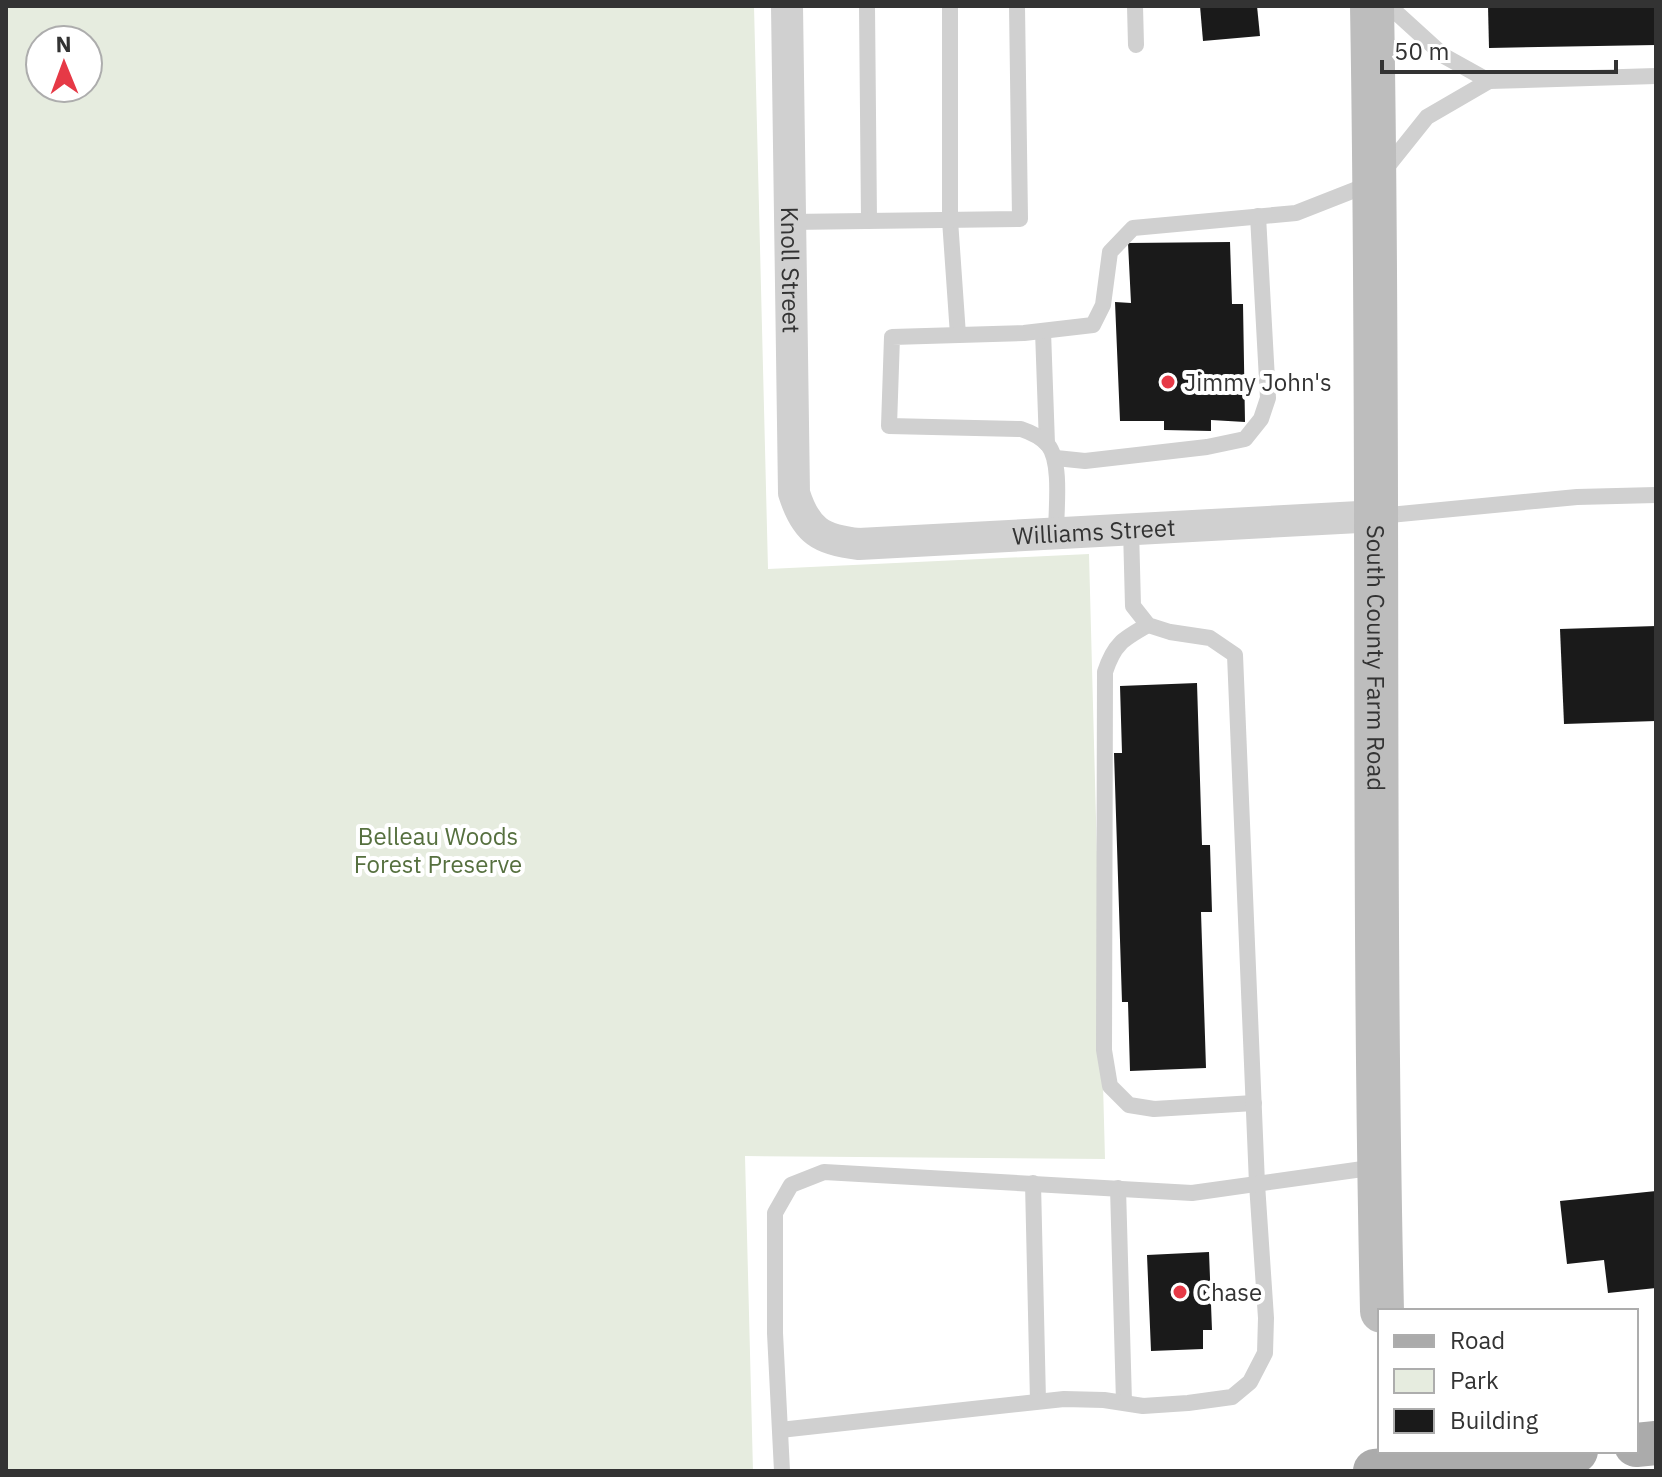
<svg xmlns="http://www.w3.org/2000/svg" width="1662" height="1477" viewBox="0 0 1662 1477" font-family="'IBM Plex Sans',sans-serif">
  <rect width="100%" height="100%" fill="#fff"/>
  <!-- green -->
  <path fill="#e6ecdf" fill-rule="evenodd" d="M6 6H754L768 569 1089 554 1105 1159 745 1156 753 1471H6ZM40 40H88V88H40Z"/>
  <!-- building -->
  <g fill="#1a1a1a">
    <polygon points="1200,6 1257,6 1260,36 1203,41"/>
    <polygon points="1488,6 1656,6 1656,45 1489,48"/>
    <polygon points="1230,242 1232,304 1243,304 1245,422 1211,420 1211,431 1164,430 1164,421 1120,421 1115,302 1131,303 1128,243"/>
    <polygon points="1656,626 1656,721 1564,724 1560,629"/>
    <polygon points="1197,683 1202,845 1210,845 1212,912 1201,912 1206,1068 1130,1071 1128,1002 1122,1002 1114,753 1122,753 1120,686"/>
    <polygon points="1656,1191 1656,1288 1608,1293 1604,1260 1567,1264 1560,1201"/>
    <polygon points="1209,1252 1212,1330 1203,1330 1203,1349 1151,1351 1147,1255"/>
  </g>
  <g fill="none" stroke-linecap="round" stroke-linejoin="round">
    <!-- service -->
    <g stroke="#d0d0d0" stroke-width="16">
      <polyline points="867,6 869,221"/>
      <polyline points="950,6 950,220 958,335"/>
      <polyline points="1135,6 1136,45"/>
      <polyline points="1489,81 1656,76"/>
      <polyline points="790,222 1020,219 1017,6"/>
      <polyline points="1043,331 1047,444"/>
      <polyline points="1056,458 1085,461 1207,447 1245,439 1261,419 1268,398 1258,216"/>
      <polyline points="1379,516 1577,497 1656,495"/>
      <path d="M1056 533C1056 511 1062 462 1048 445 1041 437 1030 432 1021 429L889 426 892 337 1024 333 1093 325 1103 305 1110 252 1133 228 1296 213 1375 182 1427 117 1489 81 1444 56 1389 6"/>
      <path d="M1148 625C1123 639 1114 644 1105 672L1104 1050 1110 1086 1129 1105 1154 1109 1254 1103"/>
      <polyline points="1033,1183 1038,1401"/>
      <polyline points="1118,1188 1124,1402"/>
      <polyline points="780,1430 1064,1399 1104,1400 1143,1406 1188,1403 1232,1397 1250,1382 1265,1353 1266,1318 1257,1184 1235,655 1210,638 1170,632 1148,625 1133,606 1131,529"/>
      <polyline points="782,1471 775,1333 775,1213 791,1185 824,1172 1192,1193 1377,1167"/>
    </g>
    <!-- minor -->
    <path stroke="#d0d0d0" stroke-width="32" id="s1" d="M787 6 794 493C806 531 821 540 859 544L1378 516"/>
    <!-- secondary -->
    <path stroke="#bdbdbd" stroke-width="44" id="s2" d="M1372 6C1380 441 1372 876 1382 1311"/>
    <!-- primary -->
    <g stroke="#ababab" stroke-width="44">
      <polyline points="1636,1445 1656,1443"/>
      <polyline points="1375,1471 1576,1451"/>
    </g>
  </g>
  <!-- markers -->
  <g fill="#e63946" stroke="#fff" stroke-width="3">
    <circle cx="1168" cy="382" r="8"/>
    <circle cx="1180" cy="1292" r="8"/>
  </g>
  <g text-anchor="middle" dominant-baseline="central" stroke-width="8" stroke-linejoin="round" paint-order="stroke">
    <!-- street labels -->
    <g font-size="24" fill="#333" stroke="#fff">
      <text stroke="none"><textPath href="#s1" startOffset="264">Knoll Street</textPath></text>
      <text stroke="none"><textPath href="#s1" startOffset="812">Williams Street</textPath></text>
      <text stroke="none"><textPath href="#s2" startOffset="652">South County Farm Road</textPath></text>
    </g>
    <!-- poi labels -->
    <g font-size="24" fill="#333" stroke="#fff" text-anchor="start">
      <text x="1184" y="382">Jimmy John's</text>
      <text x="1196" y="1292">Chase</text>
    </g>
    <!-- park labels -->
    <g font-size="24" fill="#56703f" stroke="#fff">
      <text x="438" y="836">Belleau Woods<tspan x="438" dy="28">Forest Preserve</tspan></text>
    </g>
  </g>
  <!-- border -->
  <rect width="1662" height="1477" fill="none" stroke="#333333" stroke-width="16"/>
  <!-- legend -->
  <rect x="1378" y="1309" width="260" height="144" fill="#ffffff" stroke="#adadad" stroke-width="2"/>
  <rect x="1394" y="1335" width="40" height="12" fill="#ababab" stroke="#adadad" stroke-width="2"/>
  <text x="1450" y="1349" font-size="24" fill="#333333">Road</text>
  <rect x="1394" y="1369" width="40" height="24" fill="#e6ecdf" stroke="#adadad" stroke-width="2"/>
  <text x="1450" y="1389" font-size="24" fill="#333333">Park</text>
  <rect x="1394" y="1409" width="40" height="24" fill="#1a1a1a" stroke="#adadad" stroke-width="2"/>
  <text x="1450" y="1429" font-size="24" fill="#333333">Building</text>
  <!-- north arrow -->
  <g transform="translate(64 64) rotate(359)"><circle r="38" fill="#ffffff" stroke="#adadad" stroke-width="2"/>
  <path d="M0-6L14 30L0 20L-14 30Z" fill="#e63946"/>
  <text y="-12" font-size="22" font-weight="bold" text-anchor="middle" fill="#333333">N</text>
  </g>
  <!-- scale -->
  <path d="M1382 60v12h234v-12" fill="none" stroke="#333333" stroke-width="4"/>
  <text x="1394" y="60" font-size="24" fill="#333333" stroke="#ffffff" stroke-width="6" paint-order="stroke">50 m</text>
</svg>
